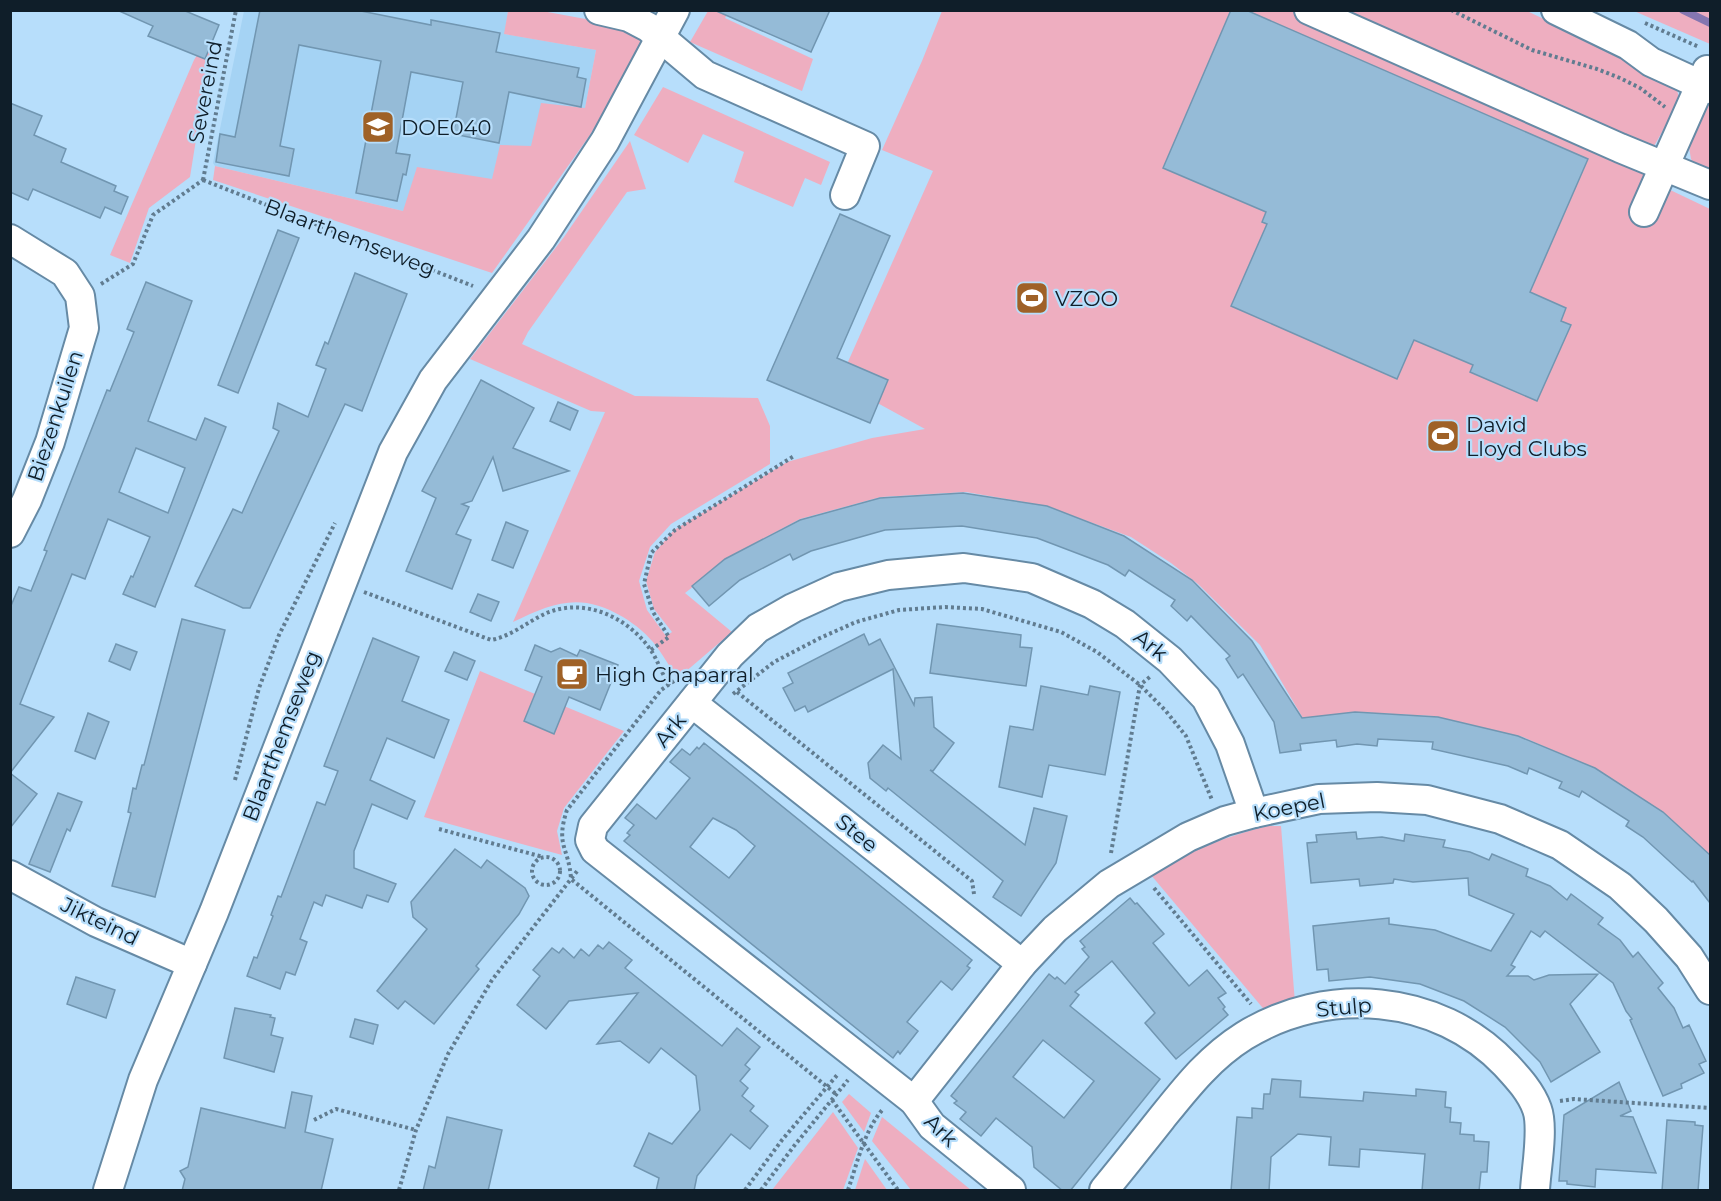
<svg xmlns="http://www.w3.org/2000/svg" width="1721" height="1201" viewBox="0 0 1721 1201" font-family="Montserrat,sans-serif">
  <rect width="100%" height="100%" fill="#b7defb"/>
  <!-- built -->
  <polygon fill="#a5d3f4" points="244,11 508,11 505,34 596,50 585,109 531,146 492,179 403,211 215,166 213,163"/>
  <!-- green -->
  <g fill="#eeaec0">
    <polygon points="508,11 542,11 640,29 647,39 590,135 492,273 213,180 215,166 403,211 417,167 492,179 500,145 531,146 541,103 585,108 596,50 504,34"/>
    <polygon points="708,11 729,11 725,18 813,59 802,91 690,42"/>
    <path d="M942 11H1527L1674 81 1680 100 1653 148 1664 187 1710 209V855L1668 816 1597 770 1523 737 1434 716 1353 712 1304 720 1260 645 1198 584 1171 563 1131 537 1046 506 966 492 881 497 800 519 738 552 685 593 732 632 677 679C671 668 664 657 657 647 648 635 636 625 623 617 581 592 554 602 513 622L605 412 591 411 470 359 564 237 630 141 646 189 627 192 528 332 522 344 635 396 758 398 770 426V464L671 524 650 547 639 581 647 610 666 636 672 632 654 609 646 581 655 552 674 530 787 462 872 438 925 429 839 382 933 171 882 150 922 61Z"/>
    <polygon points="1634,11 1710,11 1710,44"/>
    <polygon points="214,27 190,177 149,208 130,263 110,255 194,60"/>
    <polygon points="663,87 830,162 821,185 805,178 793,207 734,182 744,152 703,134 688,163 634,135"/>
    <polygon points="1710,101 1710,173 1696,167 1691,159 1688,141 1699,110"/>
    <polygon points="480,671 624,731 564,808 557,831 562,855 424,817"/>
    <path d="M1268 826H1281L1295 1003 1267 1013 1151 875C1188 852 1225 836 1268 826Z"/>
    <polygon points="849,1094 871,1113 864,1132 842,1102"/>
    <polygon points="833,1112 858,1148 843,1190 772,1190"/>
    <polygon points="882,1117 971,1190 911,1190 872,1141"/>
    <polygon points="865,1159 887,1190 855,1190"/>
  </g>
  <g fill="none" stroke-linecap="round" stroke-linejoin="round">
    <!-- stream -->
    <polyline stroke="#8576b0" stroke-width="8" points="1683,10 1710,23"/>
  </g>
  <!-- building -->
  <g fill="#95bbd7" stroke="#7196b1" stroke-width="1.5" fill-rule="evenodd">
    <polygon points="117,10 183,10 219,25 205,59 148,36 153,26"/>
    <polygon points="260,10 356,10 431,25 431,20 500,33 496,52 579,68 577,77 586,79 581,107 509,92 499,143 453,134 463,82 411,72 396,153 410,155 406,175 403,174 397,201 356,193 381,61 299,45 280,146 294,149 289,176 216,162 220,134 235,137"/>
    <polygon points="714,10 830,10 811,52"/>
    <polygon points="1231,10 1246,10 1588,159 1530,292 1566,308 1561,321 1571,325 1537,401 1470,372 1473,365 1414,340 1397,379 1231,306 1267,224 1262,222 1266,212 1163,168"/>
    <polygon points="10,103 42,116 34,135 66,149 61,162 116,186 114,191 128,197 121,214 105,207 100,218 33,189 28,200 10,192"/>
    <polygon points="840,214 890,236 837,358 888,380 870,423 767,380"/>
    <polygon points="278,230 299,238 238,393 218,385"/>
    <polygon points="355,273 407,294 362,411 345,404 250,608 243,608 195,586 233,509 242,513 258,477 279,431 273,428 278,403 308,417 326,369 316,365 325,342 328,344"/>
    <path d="M146 282 192 301 148 421 196 440 205 418 226 427 155 607 123 594 131 576 133 577 150 537 108 519 85 579 72 574 20 704 54 717 10 773V608L19 587 31 591 47 551 44 550 107 390 110 391 134 332 127 329ZM136 448 185 468 168 513 119 492Z"/>
    <polygon points="481,380 534,408 513,448 569,471 503,491 493,457 472,501 462,504 469,507 456,534 471,540 452,589 406,571 436,498 422,491"/>
    <polygon points="558,402 578,411 570,430 550,421"/>
    <polygon points="963,493 1047,506 1124,536 1192,580 1252,641 1302,718 1355,712 1438,717 1518,736 1595,768 1663,812 1710,855 1710,903 1693,881 1692,882 1643,837 1626,826 1629,821 1582,791 1579,797 1559,788 1562,782 1529,768 1527,774 1508,766 1432,749 1433,742 1378,739 1377,746 1357,744 1337,747 1336,740 1300,744 1301,750 1280,753 1274,722 1243,674 1238,678 1226,659 1230,656 1191,616 1187,621 1171,606 1175,600 1129,570 1125,576 1108,565 1037,538 962,526 885,530 811,551 793,560 790,554 740,580 709,606 692,586 725,559 800,520 880,498"/>
    <polygon points="506,522 528,531 513,568 492,560"/>
    <polygon points="478,594 499,602 491,621 470,612"/>
    <polygon points="182,619 225,630 155,897 112,886 131,813 128,812 133,788 136,789 142,765 144,765"/>
    <polygon points="937,624 1021,635 1020,647 1032,648 1026,686 930,673"/>
    <polygon points="864,634 869,645 880,639 914,705 915,698 932,697 934,727 954,743 933,771 930,770 1025,845 1034,808 1067,816 1056,863 1021,916 993,897 1003,881 888,788 886,791 870,778 868,763 883,745 901,759 893,669 808,712 805,706 795,711 783,688 793,683 788,673"/>
    <polygon points="373,638 419,657 402,701 449,720 434,758 387,738 370,780 415,801 407,819 372,804 354,851 354,868 396,884 388,902 367,895 362,908 326,895 322,906 314,902 300,939 307,942 295,975 286,972 280,989 247,976 254,957 257,958 273,916 271,915 278,896 281,897 317,802 325,805 338,771 324,766"/>
    <polygon points="116,644 137,652 130,670 109,661"/>
    <polygon points="535,645 551,652 560,648 577,656 580,650 618,665 600,710 569,697 554,734 524,721 542,677 525,670"/>
    <polygon points="454,652 475,661 467,680 445,671"/>
    <polygon points="1041,686 1088,695 1090,686 1120,692 1105,775 1049,765 1042,797 999,787 1010,726 1033,730"/>
    <polygon points="88,713 109,722 95,759 75,751"/>
    <path d="M704 743 972 960 967 966 970 968 952 990 941 981 907 1022 918 1031 900 1054 898 1051 893 1058 624 841 630 835 627 833 634 825 625 818 637 804 656 819 690 778 670 762 682 749 690 755 697 747 699 749ZM713 818 736 830 755 846 729 878 690 847Z"/>
    <polygon points="10,773 37,794 10,828"/>
    <polygon points="58,793 82,802 70,831 67,829 50,872 29,864"/>
    <polygon points="1356,832 1357,839 1382,837 1404,841 1405,834 1445,840 1443,847 1470,852 1489,860 1492,854 1528,869 1526,876 1550,886 1567,900 1571,894 1603,918 1598,924 1620,940 1633,957 1638,952 1663,983 1658,988 1674,1008 1683,1028 1689,1025 1706,1061 1699,1064 1704,1073 1681,1084 1682,1088 1663,1096 1630,1020 1632,1019 1626,1011 1613,983 1545,931 1540,937 1531,931 1511,965 1515,967 1507,976 1528,976 1534,980 1549,975 1598,974 1570,1004 1600,1052 1551,1082 1540,1062 1505,1027 1464,1001 1420,984 1370,977 1329,981 1328,969 1317,970 1313,926 1389,918 1389,924 1435,930 1491,951 1514,914 1469,895 1468,878 1413,882 1394,879 1393,883 1360,886 1359,879 1311,883 1307,843 1317,842 1316,835"/>
    <polygon points="455,849 481,868 487,860 525,888 529,896 519,914 476,966 479,969 434,1024 405,1001 398,1009 377,991 427,929 413,917 411,902"/>
    <path d="M1130 898 1135 904 1137 903 1164 934 1153 943 1189 986 1207 970 1226 993 1218 998 1225 1007 1223 1009 1228 1015 1176 1059 1145 1023 1155 1013 1112 961 1075 992 1079 995 1070 1006 1160 1079 1070 1191H1063L1034 1167 1032 1147 996 1118 981 1136 960 1119 966 1112 954 1103 957 1101 951 1096 1049 974 1055 979 1057 977 1065 984 1089 957 1082 949 1085 947 1080 941ZM1043 1040 1094 1081 1064 1118 1013 1077Z"/>
    <polygon points="609,942 632,960 625,968 722,1046 737,1028 760,1047 745,1065 750,1069 740,1081 748,1088 742,1096 754,1106 750,1111 768,1126 750,1149 731,1134 697,1176 694,1191 656,1191 659,1178 634,1166 649,1133 672,1144 700,1110 696,1076 661,1048 649,1063 620,1041 597,1044 638,993 569,1001 546,1029 517,1005 540,976 533,970 552,948 559,953 563,948 574,958 581,949 589,956 598,945 603,949"/>
    <polygon points="76,977 115,990 106,1018 67,1004"/>
    <polygon points="235,1008 271,1015 270,1017 275,1018 271,1035 283,1038 274,1072 224,1058"/>
    <polygon points="355,1019 378,1025 373,1044 350,1037"/>
    <polygon points="1272,1079 1301,1081 1300,1097 1363,1101 1364,1092 1416,1096 1416,1089 1446,1092 1445,1107 1451,1108 1450,1122 1461,1123 1460,1134 1474,1135 1474,1141 1489,1142 1487,1172 1481,1172 1479,1191 1422,1191 1425,1154 1360,1149 1359,1167 1329,1165 1331,1137 1298,1134 1271,1157 1269,1191 1231,1191 1237,1117 1252,1118 1252,1108 1263,1109 1264,1094 1270,1094"/>
    <polygon points="1619,1082 1631,1111 1620,1116 1633,1117 1656,1173 1596,1169 1595,1187 1567,1184 1567,1181 1559,1181 1564,1115"/>
    <polygon points="292,1092 312,1096 305,1132 333,1139 321,1191 182,1191 185,1179 180,1171 188,1167 201,1108 285,1128"/>
    <polygon points="447,1117 502,1130 488,1191 423,1191 429,1166 435,1168"/>
    <polygon points="1667,1120 1695,1122 1695,1125 1703,1126 1698,1191 1662,1191"/>
  </g>
  <g fill="none" stroke-linecap="round" stroke-linejoin="round">
    <defs>
      <g id="minor">
        <polyline points="599,10 629,17 648,27 705,75 865,146 845,195"/>
        <polyline points="1309,10 1620,148 1710,185"/>
        <polyline points="1556,10 1628,45 1651,62 1710,89"/>
        <polyline points="1644,212 1707,70"/>
        <polyline points="10,239 65,273 80,296 84,328 50,442 27,500 10,533"/>
        <polyline points="692,703 1022,964"/>
        <polyline points="10,875 96,922 192,964"/>
        <polyline points="914,1101 1022,964 1055,929 1109,884 1188,837 1225,821 1254,813 1319,799 1377,797 1427,800 1500,819 1560,845 1620,886 1656,920 1689,957 1710,990"/>
        <polyline points="108,1190 143,1080 214,912 393,452 433,380 541,239 605,141 675,10"/>
        <polyline points="1011,1190 932,1126 914,1101 595,850 590,840 593,826 730,655 758,628 793,608 839,587 888,575 964,568 1032,578 1092,604 1125,624 1170,660 1206,698 1230,744 1254,813"/>
        <path d="M1104 1190C1123 1167 1142 1143 1161 1119 1186 1088 1209 1058 1244 1036 1326 985 1438 993 1506 1065 1518 1078 1531 1092 1537 1109 1544 1128 1536 1170 1535 1190"/>
      </g>
    </defs>
    <!-- minor casing -->
    <use href="#minor" stroke="#668aa5" stroke-width="32"/>
    <!-- path -->
    <g stroke="#617c90" stroke-width="4" stroke-dasharray="3 3" stroke-linecap="butt">
      <polyline points="1451,10 1532,50 1597,69 1620,78 1640,88 1665,107"/>
      <polyline points="1645,23 1699,47"/>
      <polyline points="203,180 473,286"/>
      <polyline points="203,180 236,10"/>
      <polyline points="101,284 133,264 153,215 203,180"/>
      <path d="M364 592 491 640C513 636 529 620 549 612 587 598 628 618 650 649 658 660 662 675 670 686"/>
      <polyline points="651,650 669,637 653,612 644,584 651,553 675,530 794,456"/>
      <path d="M674 681 661 690 567 810C555 846 569 847 571 879L836 1094"/>
      <polyline points="737,692 972,881 974,894"/>
      <polyline points="733,694 774,662 820,638 856,622 899,610 945,607 982,609 1061,632 1097,652 1140,685 1165,710 1186,736 1212,800"/>
      <polyline points="235,780 259,688 279,635 335,523"/>
      <polyline points="439,829 543,857"/>
      <polyline points="1111,853 1140,685 1151,676"/>
      <circle cx="546" cy="871" r="14"/>
      <polyline points="1154,888 1251,1004"/>
      <polyline points="832,1100 898,1190"/>
      <polyline points="1560,1101 1574,1099 1710,1108"/>
      <polyline points="314,1120 336,1109 416,1130"/>
      <polyline points="399,1190 416,1130 448,1054 492,980 578,870"/>
      <polyline points="745,1190 782,1140 838,1074"/>
      <polyline points="761,1190 794,1146 848,1080"/>
      <path d="M848 1190C857 1164 864 1131 883 1109"/>
    </g>
    <!-- minor -->
    <use href="#minor" stroke="#fff" stroke-width="28"/>
  </g>
  <!-- icons -->
  <defs>
    <symbol id="school-square" viewBox="-11 -11 22 22"><rect x="-9" y="-9" width="18" height="18" rx="4" fill="#9f6127" stroke="#b7defb"/><path d="M0-5L7-2L0 1L-7-2ZM-4 1L0 2.5L4 1V4Q0 6-4 4Z" fill="#fff"/></symbol>
    <symbol id="stadium-square" viewBox="-11 -11 22 22"><rect x="-9" y="-9" width="18" height="18" rx="4" fill="#9f6127" stroke="#b7defb"/><path d="M0-5a6.5 5 0 1 0 0 10a6.5 5 0 1 0 0-10ZM-3.5-1.8h7v3.6h-7Z" fill="#fff"/></symbol>
    <symbol id="cafe-square" viewBox="-11 -11 22 22"><rect x="-9" y="-9" width="18" height="18" rx="4" fill="#9f6127" stroke="#b7defb"/><path d="M-5.5-4.5H6V0H3Q3 3.5 0 3.5H-2.5Q-5.5 3.5-5.5 0ZM3-3.2v2h1.7v-2ZM-6 4.5H4V6H-6Z" fill="#fff"/></symbol>
  </defs>
  <g fill-rule="evenodd">
    <use href="#school-square" x="359" y="108" width="38" height="38"/>
    <use href="#stadium-square" x="1013" y="279" width="38" height="38"/>
    <use href="#stadium-square" x="1424" y="417" width="38" height="38"/>
    <use href="#cafe-square" x="553" y="655" width="38" height="38"/>
  </g>
  <g text-anchor="middle" dominant-baseline="central" stroke-width="4.5" stroke-linejoin="round" paint-order="stroke">
    <!-- street labels -->
    <g font-size="21" fill="#0f1e29" stroke="#b7defb">
      <text transform="translate(205 92) rotate(-79)">Severeind</text>
      <text transform="translate(350 237) rotate(21)">Blaarthemseweg</text>
      <text transform="translate(55 416) rotate(-72)">Biezenkuilen</text>
      <text transform="translate(1151 645) rotate(39)">Ark</text>
      <text transform="translate(670 730) rotate(-51)">Ark</text>
      <text transform="translate(281 736) rotate(-69)">Blaarthemseweg</text>
      <text transform="translate(1289 807) rotate(-11)">Koepel</text>
      <text transform="translate(857 833) rotate(39)">Stee</text>
      <text transform="translate(100 921) rotate(26)">Jikteind</text>
      <text transform="translate(1344 1007) rotate(-5)">Stulp</text>
      <text transform="translate(941 1130) rotate(44)">Ark</text>
    </g>
    <!-- poi labels -->
    <g font-size="21" fill="#0f1e29" stroke="#b7defb" text-anchor="start">
      <text x="401" y="127">DOE040</text>
      <text x="1055" y="298">VZOO</text>
      <text x="1466" y="424">David<tspan x="1466" dy="24">Lloyd Clubs</tspan></text>
      <text x="595" y="674">High Chaparral</text>
    </g>
  </g>
  <!-- border -->
  <rect width="1721" height="1201" fill="none" stroke="#0f1e29" stroke-width="24"/>
</svg>
